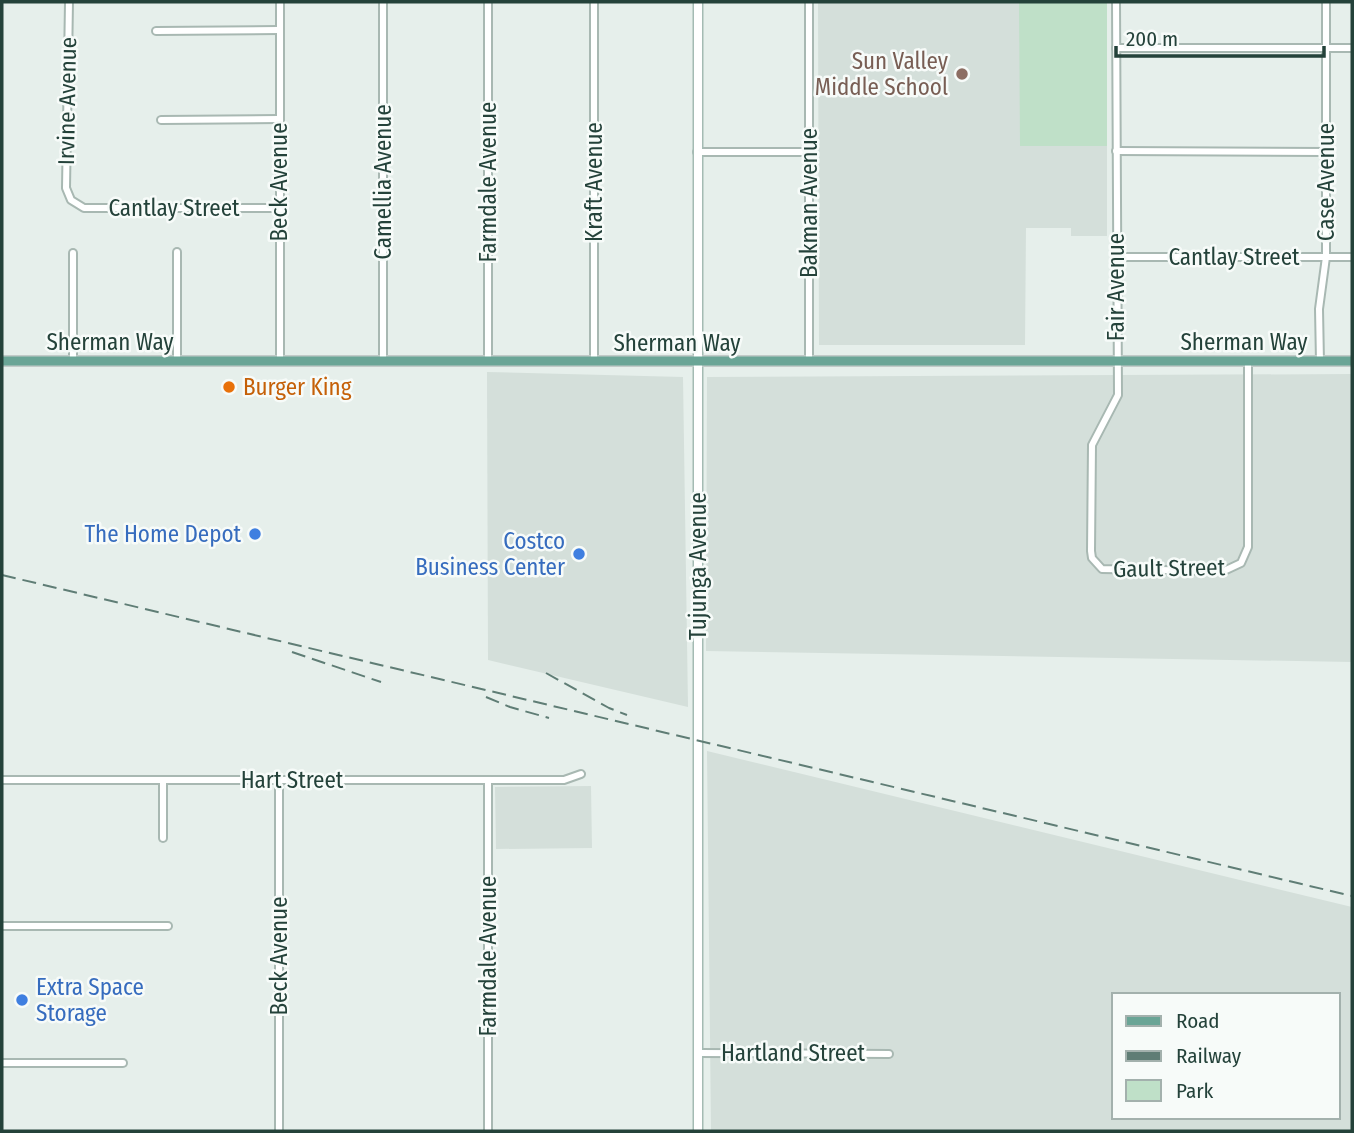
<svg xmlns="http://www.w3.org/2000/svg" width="1354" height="1133" viewBox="0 0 1354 1133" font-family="'Fira Sans Condensed',sans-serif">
  <rect width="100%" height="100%" fill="#e6efeb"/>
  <!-- built -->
  <g fill="#d4dfda" fill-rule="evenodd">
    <polygon points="818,2 1107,2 1107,236 1071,236 1071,228 1026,228 1025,345 819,345"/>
    <polygon points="487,372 683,377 688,707 488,660"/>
    <polygon points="1352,374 1352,662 706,651 707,377"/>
    <path d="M707 751 1352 907V1131H711ZM1114 995H1338V1117H1114Z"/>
    <polygon points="591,786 592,848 496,849 495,787"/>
  </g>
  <!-- green -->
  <polygon fill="#bfe0c8" points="1019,2 1107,2 1107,146 1020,146"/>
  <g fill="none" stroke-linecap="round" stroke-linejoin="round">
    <defs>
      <g id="street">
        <polyline points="69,2 66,188 71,200 84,208 279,208"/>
        <polyline points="280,2 280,362"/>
        <polyline points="383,2 383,362"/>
        <polyline points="809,2 809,362"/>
        <polyline points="1116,2 1118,395 1092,445 1091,551 1092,558 1102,569 1216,571 1226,570 1241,563 1248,547 1248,362"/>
        <polyline points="156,31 279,30"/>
        <polyline points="1116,48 1352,48"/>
        <polyline points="161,120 279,119"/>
        <polyline points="1116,151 1326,152"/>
        <polyline points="697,152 809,152"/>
        <polyline points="1116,257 1352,257"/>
        <polyline points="73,361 73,253"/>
        <polyline points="177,361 177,252"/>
        <polyline points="488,362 488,2"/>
        <polyline points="594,362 594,2"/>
        <polyline points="1320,362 1319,309 1326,257 1326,2"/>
        <polyline points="2,780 564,780 581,774"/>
        <polyline points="279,781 279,1131"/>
        <polyline points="163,838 163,781"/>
        <polyline points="2,926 168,926"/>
        <polyline points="698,1053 889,1054"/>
        <polyline points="2,1063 123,1063"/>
        <polyline points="488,1131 488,780"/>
      </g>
      <polyline id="secondary" points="698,2 698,1131"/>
      <polyline id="primary" points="2,361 1352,361"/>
    </defs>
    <!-- street casing -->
    <use href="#street" stroke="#a8b8b2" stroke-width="10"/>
    <!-- secondary casing -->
    <use href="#secondary" stroke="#a4bbb3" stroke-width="11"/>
    <!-- primary casing -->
    <use href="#primary" stroke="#c2cac8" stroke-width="12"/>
    <!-- street -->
    <use href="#street" stroke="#fff" stroke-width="6"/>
    <!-- secondary -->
    <use href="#secondary" stroke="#fff" stroke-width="8"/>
    <!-- primary -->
    <use href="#primary" stroke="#6aa596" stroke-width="9"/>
    <!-- rail -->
    <g stroke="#5f7d75" stroke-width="2" stroke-dasharray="14 7" stroke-linecap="butt">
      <polyline points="2,575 1352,896"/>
      <polyline points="292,652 381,682"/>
      <polyline points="546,673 609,708 627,715"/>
      <polyline points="486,697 510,707 549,718"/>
    </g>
  </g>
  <!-- markers -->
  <circle fill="#8d6e63" stroke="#f7fbf9" stroke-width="2.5" cx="962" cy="74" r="7"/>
  <circle fill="#e8710a" stroke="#f7fbf9" stroke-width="2.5" cx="229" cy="387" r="7"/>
  <g fill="#3f7fe0" stroke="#f7fbf9" stroke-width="2.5">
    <circle cx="255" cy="534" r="7"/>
    <circle cx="579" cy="554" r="7"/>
    <circle cx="22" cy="1000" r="7"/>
  </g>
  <g text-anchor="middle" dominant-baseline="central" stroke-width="5" stroke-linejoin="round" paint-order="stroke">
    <!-- education labels -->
    <g font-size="23" fill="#785e54" stroke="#f7fbf9" text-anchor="end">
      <text x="948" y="61">Sun Valley<tspan x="948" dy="26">Middle School</tspan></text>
    </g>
    <!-- street labels -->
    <g font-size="23" fill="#24423a" stroke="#f7fbf9">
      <text transform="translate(67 101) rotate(-89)">Irvine Avenue</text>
      <text transform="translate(279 182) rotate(-90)">Beck Avenue</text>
      <text transform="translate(383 182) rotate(-90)">Camellia Avenue</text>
      <text transform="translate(488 182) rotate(-90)">Farmdale Avenue</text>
      <text transform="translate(594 182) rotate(-90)">Kraft Avenue</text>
      <text transform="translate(1326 182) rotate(-90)">Case Avenue</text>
      <text transform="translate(809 203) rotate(-90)">Bakman Avenue</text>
      <text x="174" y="208">Cantlay Street</text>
      <text x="1234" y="257">Cantlay Street</text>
      <text transform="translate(1116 287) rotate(-90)">Fair Avenue</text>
      <text x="110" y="342">Sherman Way</text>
      <text x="1244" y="342">Sherman Way</text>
      <text x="677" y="343">Sherman Way</text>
      <text transform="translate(698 566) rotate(-90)">Tujunga Avenue</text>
      <text transform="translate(1169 568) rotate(-1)">Gault Street</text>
      <text x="292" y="780">Hart Street</text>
      <text transform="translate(279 956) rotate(-90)">Beck Avenue</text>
      <text transform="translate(488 956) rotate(-90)">Farmdale Avenue</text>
      <text x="793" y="1053">Hartland Street</text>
    </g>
    <!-- food labels -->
    <g font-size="23" fill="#c56008" stroke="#f7fbf9" text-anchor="start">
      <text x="243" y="387">Burger King</text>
    </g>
    <!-- shop labels -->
    <g font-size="23" fill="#366cbe" stroke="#f7fbf9" text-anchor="end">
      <text x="241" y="534">The Home Depot</text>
      <text x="565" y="541">Costco<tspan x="565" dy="26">Business Center</tspan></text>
      <text x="36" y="987" text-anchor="start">Extra Space<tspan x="36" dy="26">Storage</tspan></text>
    </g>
  </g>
  <!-- border -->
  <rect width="1354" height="1133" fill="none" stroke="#24423a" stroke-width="7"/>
  <!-- legend -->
  <rect x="1112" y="993" width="228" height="126" fill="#f7fbf9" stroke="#a3b1ad" stroke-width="2"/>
  <rect x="1126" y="1016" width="35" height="10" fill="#6aa596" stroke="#a3b1ad" stroke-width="2"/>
  <text x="1176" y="1028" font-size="21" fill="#24423a">Road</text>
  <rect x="1126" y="1051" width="35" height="10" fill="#5f7d75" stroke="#a3b1ad" stroke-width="2"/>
  <text x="1176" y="1063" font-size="21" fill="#24423a">Railway</text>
  <rect x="1126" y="1080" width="35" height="21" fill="#bfe0c8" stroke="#a3b1ad" stroke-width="2"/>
  <text x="1176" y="1098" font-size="21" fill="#24423a">Park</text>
  <!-- scale -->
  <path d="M1116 46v10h208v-10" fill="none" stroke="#24423a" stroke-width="3.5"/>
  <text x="1126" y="46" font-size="21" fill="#24423a" stroke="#f7fbf9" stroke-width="5" paint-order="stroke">200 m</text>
</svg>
